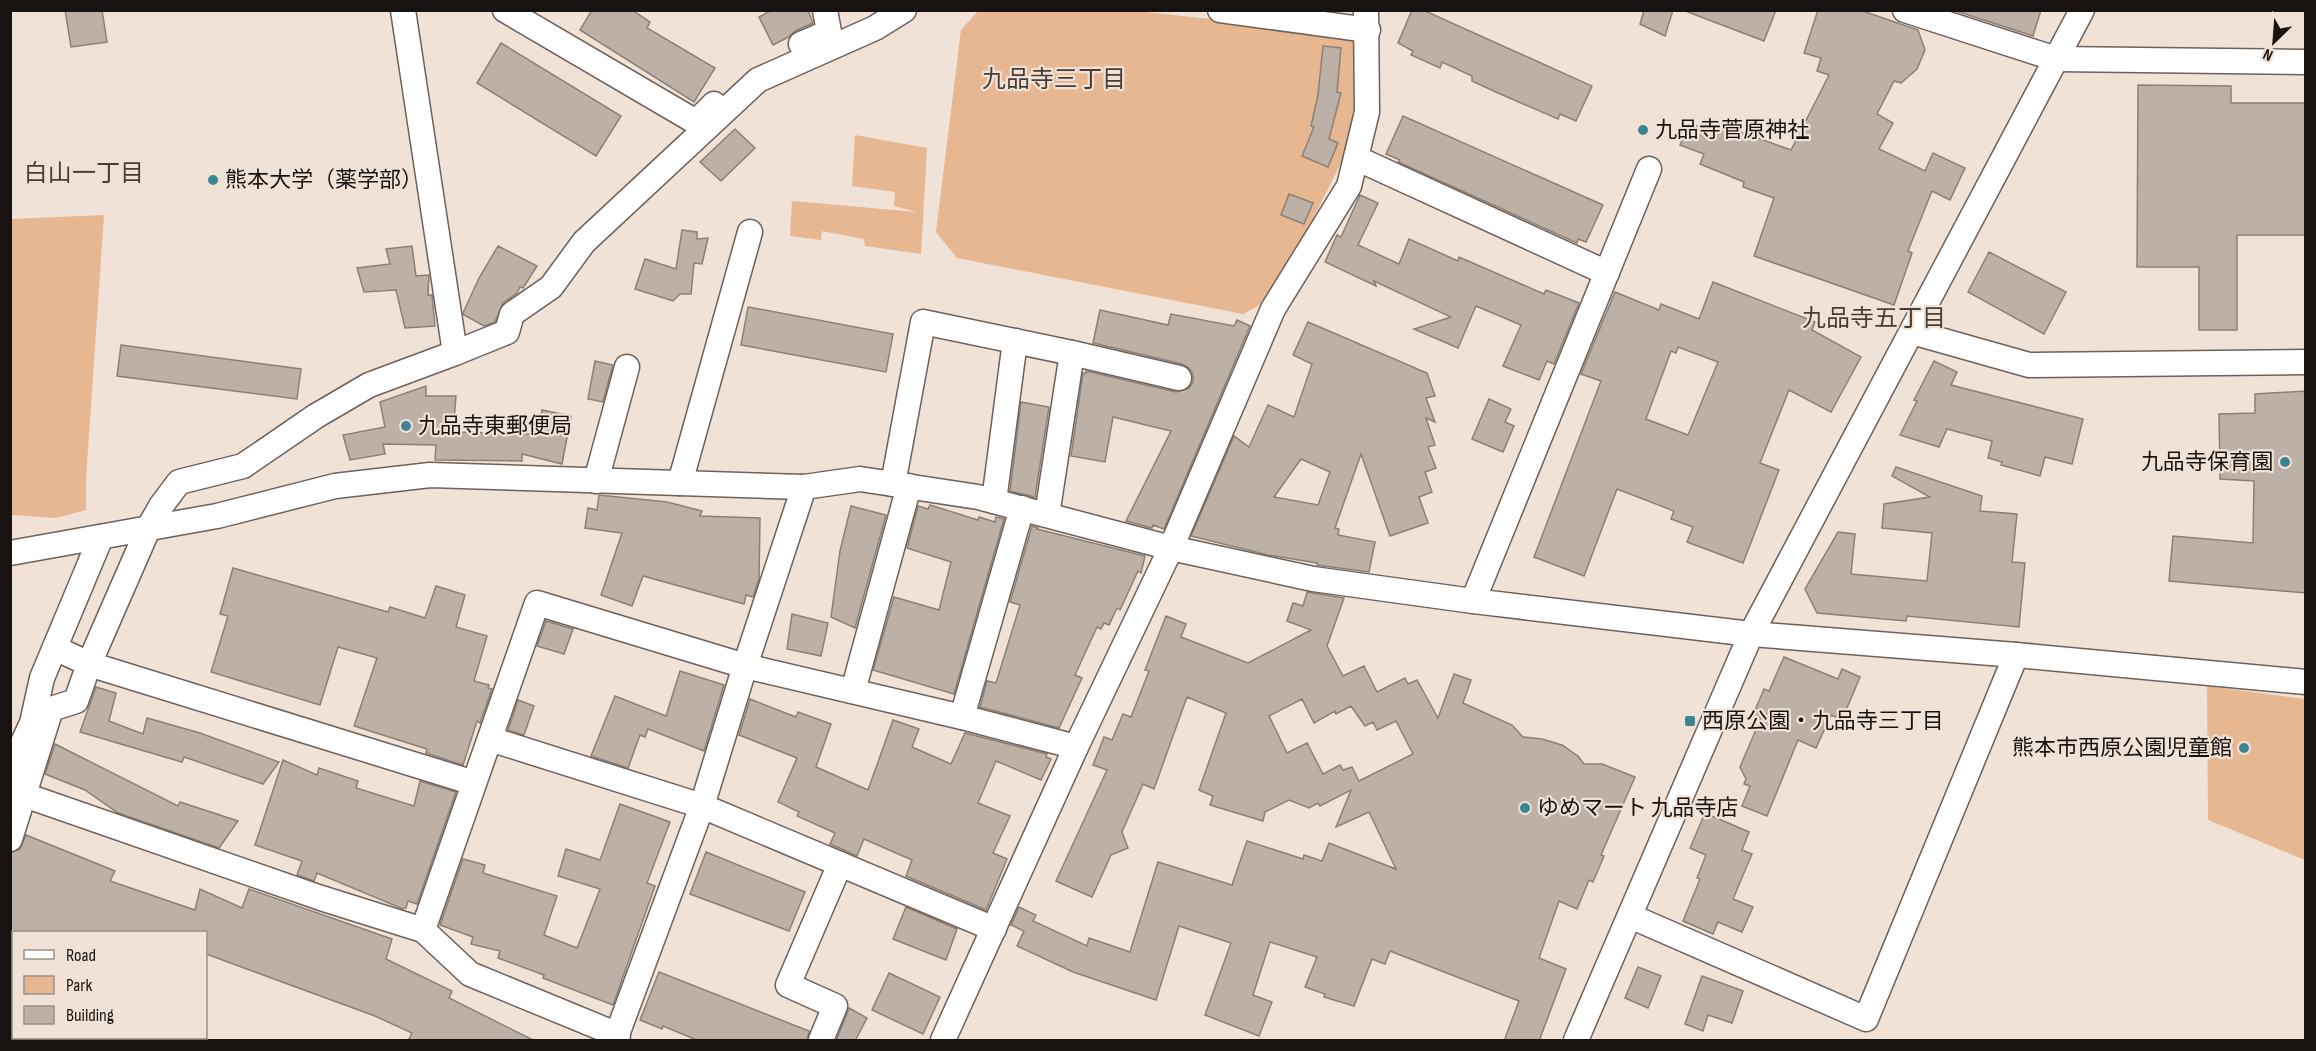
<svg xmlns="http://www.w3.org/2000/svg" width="2316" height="1051" viewBox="0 0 2316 1051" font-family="'Sofia Sans Condensed','Noto Sans JP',sans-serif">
  <rect width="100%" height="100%" fill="#f0e2d7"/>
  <!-- green -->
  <g fill="#e6b790">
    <polygon points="978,11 1137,11 1358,35 1355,107 1342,161 1274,297 1243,314 957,258 936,232 961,30"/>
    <polygon points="855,135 927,148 921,254 865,246 864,239 822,231 821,240 790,236 792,201 917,212 894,206 895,192 852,186"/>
    <polygon points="104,215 86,479 86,510 56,518 11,515 11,219"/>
    <polygon points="2207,686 2305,699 2305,860 2208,820"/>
  </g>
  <!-- building -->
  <g fill="#bdb0a6" stroke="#8c8076" stroke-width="1.5" fill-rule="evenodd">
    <polygon points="65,10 102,10 107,42 71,47"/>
    <polygon points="592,10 632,10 650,22 647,28 715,68 694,102 580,30"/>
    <polygon points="772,10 808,10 813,23 795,31 789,37 773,45 759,17"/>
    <polygon points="1412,10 1423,10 1592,86 1576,121 1560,114 1558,119 1498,93 1472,81 1472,76 1442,62 1440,68 1411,55 1413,51 1398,43"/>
    <polygon points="1644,10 1673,10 1665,36 1640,24"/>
    <polygon points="1689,10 1776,10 1764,41 1688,12"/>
    <polygon points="1818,10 1860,10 1918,30 1925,50 1917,69 1901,83 1894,81 1877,114 1893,123 1879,149 1925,171 1933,153 1965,168 1950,200 1932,191 1908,251 1912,253 1894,305 1754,256 1774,198 1743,187 1744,182 1700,164 1704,154 1680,145 1689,123 1704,129 1710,121 1791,150 1829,75 1817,71 1821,58 1804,53"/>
    <polygon points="1953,10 2041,10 2033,36"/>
    <polygon points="501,43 621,116 596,156 477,83"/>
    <polygon points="1323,46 1341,48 1337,92 1341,93 1329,139 1338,143 1328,167 1302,156 1314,127 1311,126 1318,95"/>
    <polygon points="2138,85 2231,86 2231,103 2306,103 2306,235 2237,235 2237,330 2199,330 2199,267 2137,267"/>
    <polygon points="1403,116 1603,205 1586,242 1578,239 1577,243 1398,162 1400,160 1386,154"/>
    <polygon points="735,129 755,148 721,181 700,162"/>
    <polygon points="1289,194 1313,203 1304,224 1281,215"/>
    <polygon points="1360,195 1378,203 1358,245 1399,264 1409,239 1458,261 1459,257 1544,294 1546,290 1579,303 1554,364 1547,361 1539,380 1503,366 1521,325 1476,306 1458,348 1414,329 1451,317 1374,281 1376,286 1325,262 1337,235 1341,237"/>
    <polygon points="682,230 697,232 697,239 708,238 702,264 694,263 691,294 680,294 673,301 635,289 645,259 676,269"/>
    <polygon points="412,246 416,276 429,275 428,295 432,295 435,326 405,328 396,290 364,292 357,268 390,264 386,249"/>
    <polygon points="498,246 537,266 523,288 520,287 517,293 503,303 495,322 484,326 464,315 463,313 479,278"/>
    <polygon points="1989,252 2066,292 2044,334 1968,292"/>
    <path d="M1713 282 1815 322 1812 330 1861 357 1831 412 1789 390 1760 463 1779 470 1743 563 1687 542 1693 527 1671 519 1674 511 1617 489 1584 576 1534 557 1601 381 1581 374 1615 292 1659 310 1661 304 1699 319ZM1678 347 1718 362 1688 435 1646 419 1671 351 1676 353Z"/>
    <polygon points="748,307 893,334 886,372 741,345"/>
    <polygon points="1100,310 1168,325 1171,314 1234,326 1237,320 1250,326 1164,529 1153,525 1152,528 1126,521 1171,431 1113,417 1105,462 1071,456 1083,373 1086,373 1086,371 1176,392 1189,388 1193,382 1193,374 1189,368 1182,364 1093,343"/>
    <path d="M1308 322 1427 373 1435 396 1426 398 1435 422 1426 418 1435 445 1428 447 1436 468 1425 472 1432 492 1419 497 1428 523 1390 536 1361 454 1335 528 1339 529 1338 535 1375 542 1369 572 1317 565V563L1268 555 1191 536 1234 436 1249 447 1268 405 1294 417 1312 364 1293 355ZM1301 459 1330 472 1318 505 1274 497Z"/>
    <polygon points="121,345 301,369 297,399 117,376"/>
    <polygon points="595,361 613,365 603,402 588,399"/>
    <polygon points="1934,361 1957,372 1951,385 2083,419 2072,464 2045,457 2040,476 2001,465 2002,462 1988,458 1992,441 1947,429 1939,447 1900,435 1917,401 1914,400"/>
    <polygon points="426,386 426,396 456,396 453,432 537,434 542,410 571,416 562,464 522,454 522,461 435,460 436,445 383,444 385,454 350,460 343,435 385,427 380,402"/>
    <polygon points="2306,391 2306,593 2169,581 2173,536 2253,543 2254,481 2220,479 2219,414 2255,413 2255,394"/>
    <polygon points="1489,399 1511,409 1505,422 1514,426 1503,452 1472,439"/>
    <polygon points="1021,402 1049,407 1035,497 1010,491"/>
    <polygon points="1896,467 1982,496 1980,511 2017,514 2012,562 2025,563 2019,627 1907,616 1906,621 1817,613 1805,589 1838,532 1855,534 1851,574 1927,581 1932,533 1882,528 1884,504 1930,497 1892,476"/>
    <polygon points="599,495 667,502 702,511 700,516 760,518 759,579 753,597 746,595 744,604 643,576 632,606 601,595 622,533 585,528 588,508 597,510"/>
    <polygon points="930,505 978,520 979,517 995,522 996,517 1004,519 954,694 873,670 894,597 939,610 951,562 907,548 918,506 928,509"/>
    <polygon points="851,506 886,515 855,628 831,617 840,551"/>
    <polygon points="1032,526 1038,528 1037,529 1145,556 1141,573 1138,571 1120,610 1117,608 1109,625 1104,623 1101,629 1097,627 1075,675 1082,678 1059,728 980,707 987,681 996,683 1020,605 1010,602"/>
    <polygon points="233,568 388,612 390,607 425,618 436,586 465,595 456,627 487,636 474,681 489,685 488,688 492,689 480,723 477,721 463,765 426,753 427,749 354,726 377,658 338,647 320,705 211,672 228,616 220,614"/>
    <path d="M1307 592 1344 598 1327 646 1343 676 1364 666 1377 692 1405 678 1408 684 1417 680 1438 718 1454 674 1471 680 1463 703 1512 725 1523 737 1542 739 1562 745 1578 756 1584 764H1602L1635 777 1601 855 1604 856 1593 882 1589 880 1577 909 1559 901 1539 958 1566 969 1539 1041H1504L1519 1001 1390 951 1385 964 1372 959 1354 1006 1324 997 1325 994 1305 987 1317 957 1270 942 1253 995 1272 1002 1259 1036 1205 1015 1231 943 1179 926 1156 1000 1073 972 1017 946 1024 931 1011 925 1019 907 1036 915 1033 921 1087 946 1089 938 1130 952 1158 862 1232 885 1247 841 1303 859 1304 855 1322 861 1329 843 1396 869 1369 812 1336 827 1351 790 1320 806 1318 803 1309 808 1289 800 1265 812 1263 821 1210 805 1213 796 1199 790 1226 713 1187 697 1154 789 1143 784 1122 832 1128 848 1111 855 1092 897 1056 881 1107 770 1093 765 1104 737 1112 740 1123 714 1131 717 1149 671 1145 670 1166 616 1186 624 1181 637 1248 663 1311 630 1287 621 1293 603 1303 606ZM1302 699 1314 723 1335 711 1336 714 1351 706 1365 726 1373 722 1377 730 1396 721 1413 754 1359 781 1352 767 1343 770 1340 765 1323 774 1307 743 1287 753 1269 716Z"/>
    <polygon points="792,614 828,623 821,656 787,649"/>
    <polygon points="546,621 573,629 564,654 537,646"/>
    <polygon points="1784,657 1838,679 1842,669 1860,677 1842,720 1831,715 1816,748 1798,740 1767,816 1742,806 1750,786 1744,784 1746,779 1740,767 1761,718 1753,715 1764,689 1769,691"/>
    <polygon points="680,671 724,685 704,751 648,729 645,737 640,735 628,768 591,756 615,696 666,716"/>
    <polygon points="96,687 116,693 109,721 143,734 147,718 200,733 279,762 263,784 184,757 182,762 80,732"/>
    <polygon points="750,699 796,717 798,712 831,724 816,767 868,790 893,720 919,729 912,747 951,764 965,733 1047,754 1046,757 1051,759 1041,780 996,761 978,803 1010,816 993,853 1007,859 986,910 906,876 912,860 864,839 857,856 830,844 835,833 797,816 799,812 778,802 797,758 739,735"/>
    <polygon points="518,700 534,706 524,735 508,730"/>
    <polygon points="55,744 178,806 180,802 238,821 219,848 118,813 85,790 45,774"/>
    <polygon points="283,760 317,775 319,768 358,781 356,788 414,806 420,781 456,792 417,904 408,901 406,908 403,909 317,873 314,881 297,875 302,861 255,845"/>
    <polygon points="620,804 670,822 647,883 655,886 613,1005 543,978 544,975 498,958 500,951 471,944 473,937 440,925 463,859 485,865 483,873 557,896 544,935 577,948 600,889 558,876 566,849 600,860"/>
    <polygon points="1705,813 1749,832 1742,850 1752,854 1733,899 1753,907 1742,932 1718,922 1713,934 1683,921 1700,879 1697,878 1706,855 1690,848"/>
    <polygon points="26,835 115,871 110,881 195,910 200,889 242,908 249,889 392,939 386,959 452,991 449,998 535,1041 408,1041 412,1033 375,1016 206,954 206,933 10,933 10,853 20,849"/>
    <polygon points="706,852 805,892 789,931 690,894"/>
    <polygon points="906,907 957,929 946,960 893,939"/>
    <polygon points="1638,967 1661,976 1648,1008 1625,998"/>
    <polygon points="659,972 809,1031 807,1041 699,1041 663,1026 662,1029 640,1020"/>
    <polygon points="889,973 940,997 923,1034 872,1010"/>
    <polygon points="1702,976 1743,991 1732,1023 1708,1015 1703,1031 1685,1024"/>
    <polygon points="849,1008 867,1018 855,1041 836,1041"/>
  </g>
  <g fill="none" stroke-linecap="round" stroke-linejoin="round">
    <defs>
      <g id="minor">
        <polyline points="403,10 455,353 507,332 512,314 551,287 584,242 758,80 875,28 904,10"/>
        <polyline points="505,10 696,122 714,104"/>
        <polyline points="1220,10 1368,30"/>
        <polyline points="1905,10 2056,59 2306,62"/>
        <polyline points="801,44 829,32 825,10"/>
        <polyline points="1356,158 1607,273"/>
        <polyline points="1912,332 2029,365 2306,362"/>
        <polyline points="596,481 627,367"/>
        <polyline points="680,483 750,232"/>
        <polyline points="893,484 923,322 1072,353 1179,378"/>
        <polyline points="994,501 1015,341"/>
        <polyline points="1047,515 1072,353"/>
        <polyline points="10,553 217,516 335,486 430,475 804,487 860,479 978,497 1171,548 1313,579 1473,601 1751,634 2016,655 2306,682"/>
        <polyline points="1473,601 1649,169"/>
        <polyline points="55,648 89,664 474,783"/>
        <polyline points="853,691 909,486"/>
        <polyline points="962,717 1022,508"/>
        <polyline points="490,739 702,806 994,929"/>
        <polyline points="10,770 32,723 42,678 101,537"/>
        <polyline points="10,790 321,898 423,930 470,974 618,1035"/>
        <polyline points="10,839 51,709 76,701 89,664 148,529 161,506 179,482 243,466 316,416 369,385 455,353"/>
        <polyline points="1630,916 1866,1019 2016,655"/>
        <polyline points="423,930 537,603 745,666 962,717 1076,747"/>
        <polyline points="615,1040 702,806 745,666 804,487"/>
        <polyline points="821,1040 835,1006 788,985 840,864"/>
        <polyline points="943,1040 1076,747 1171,548 1273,309 1349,186 1367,112 1366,10"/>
        <polyline points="1576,1040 1751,634 2082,10"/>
      </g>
    </defs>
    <!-- minor casing -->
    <use href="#minor" stroke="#6d6158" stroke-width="27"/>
    <!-- minor -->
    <use href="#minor" stroke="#fff" stroke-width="24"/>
  </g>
  <!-- markers -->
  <g fill="#3e8490" stroke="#f0e2d7" stroke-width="2">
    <circle cx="1643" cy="130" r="6"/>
    <circle cx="213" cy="180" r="6"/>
    <circle cx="406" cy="426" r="6"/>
    <circle cx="2285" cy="462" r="6"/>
    <rect x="1684" y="715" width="12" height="12" rx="3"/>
    <circle cx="2244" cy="748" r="6"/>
    <circle cx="1525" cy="808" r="6"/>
  </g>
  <g text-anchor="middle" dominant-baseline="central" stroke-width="4.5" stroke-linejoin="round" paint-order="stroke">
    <!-- poi labels -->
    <g font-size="22" fill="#181310" stroke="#f0e2d7" text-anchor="start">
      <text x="1655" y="130">九品寺菅原神社</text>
      <text x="225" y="180">熊本大学（薬学部）</text>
      <text x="418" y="426">九品寺東郵便局</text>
      <text x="2273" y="462" text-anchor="end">九品寺保育園</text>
      <text x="1702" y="721">西原公園・九品寺三丁目</text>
      <text x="2232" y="748" text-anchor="end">熊本市西原公園児童館</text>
      <text x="1537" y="808">ゆめマート 九品寺店</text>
    </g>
    <!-- neighbourhood labels -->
    <g font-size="24" fill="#483d35" stroke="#f0e2d7">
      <text x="1054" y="79">九品寺三丁目</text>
      <text x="84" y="173">白山一丁目</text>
      <text x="1874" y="318">九品寺五丁目</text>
    </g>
  </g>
  <!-- border -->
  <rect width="2316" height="1051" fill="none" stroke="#181310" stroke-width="24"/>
  <!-- legend -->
  <rect x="12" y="931" width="195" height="108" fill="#f0e2d7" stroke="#9a8f87" stroke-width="1.5"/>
  <rect x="24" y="950" width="30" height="9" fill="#ffffff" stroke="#9a8f87" stroke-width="1.5"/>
  <text x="66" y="961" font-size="18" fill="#181310">Road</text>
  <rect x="24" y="976" width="30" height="18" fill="#e6b790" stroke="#9a8f87" stroke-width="1.5"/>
  <text x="66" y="991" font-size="18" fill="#181310">Park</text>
  <rect x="24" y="1006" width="30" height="18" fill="#bdb0a6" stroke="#9a8f87" stroke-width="1.5"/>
  <text x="66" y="1021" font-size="18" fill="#181310">Building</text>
  <!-- north arrow -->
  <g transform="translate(2274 42) rotate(205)" stroke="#f0e2d7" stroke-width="4.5" paint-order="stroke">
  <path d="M0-4.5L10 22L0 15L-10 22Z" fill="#181310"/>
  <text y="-9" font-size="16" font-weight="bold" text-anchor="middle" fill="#181310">N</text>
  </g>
</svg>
